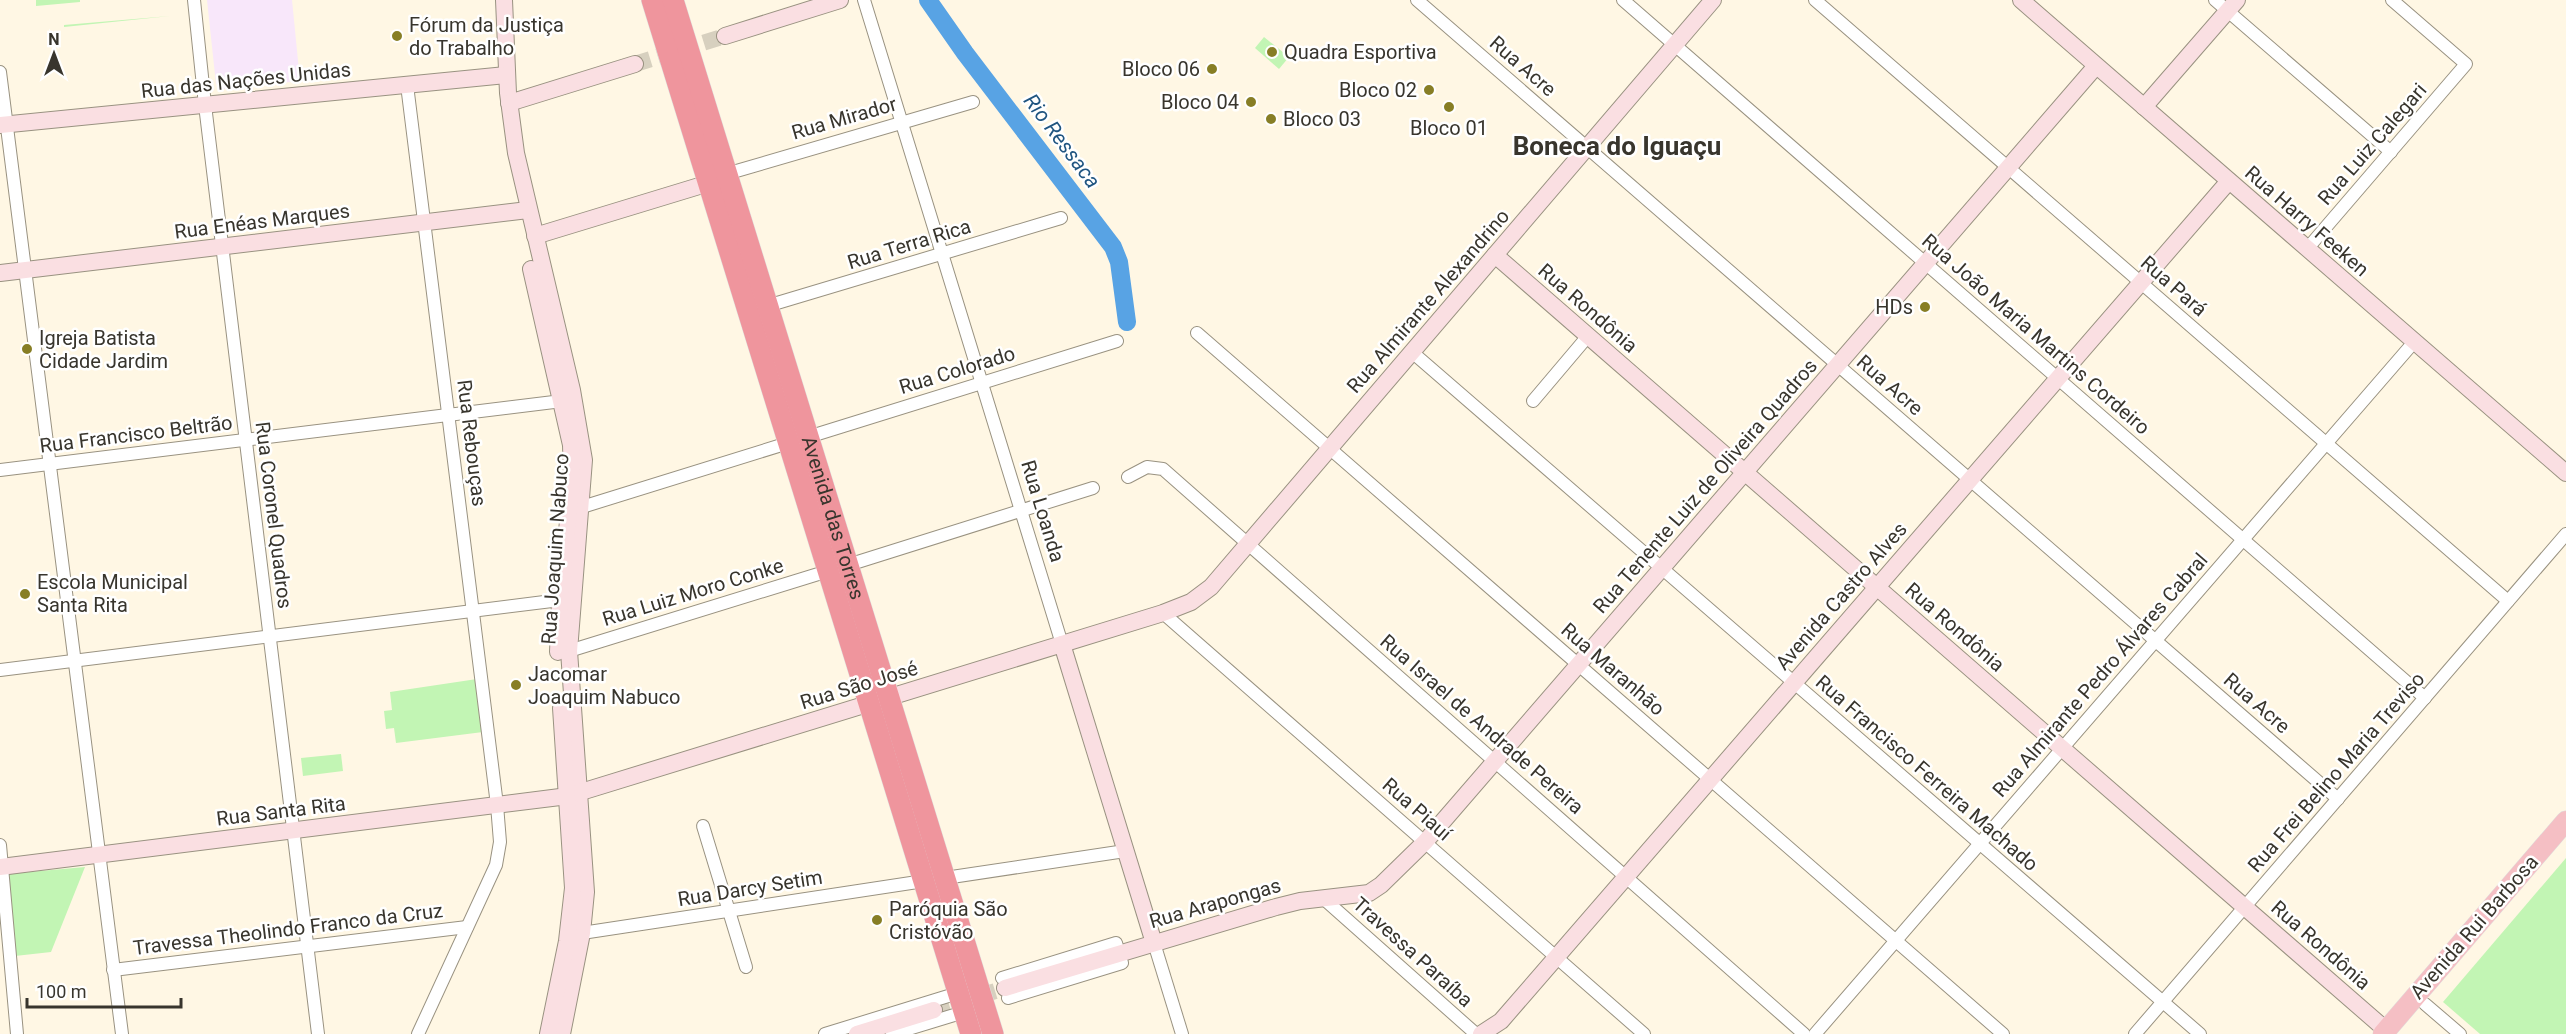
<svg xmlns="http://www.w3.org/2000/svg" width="2566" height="1034" viewBox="0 0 2566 1034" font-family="Roboto,sans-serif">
  <rect width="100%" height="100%" fill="#fff7e4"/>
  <!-- industrial -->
  <polygon fill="#f8e7fa" points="207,0 292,0 300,81 223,89 216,84"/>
  <!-- green -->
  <g fill="#c2f5b4">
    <polygon points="36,0 80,0 80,2 36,6"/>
    <polygon points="170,16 64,27 64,25"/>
    <polygon points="1264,37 1289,57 1279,69 1255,48"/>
    <polygon points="477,679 483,732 396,743 394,728 386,729 384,711 392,710 390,692"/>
    <polygon points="341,754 343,771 303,776 301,758"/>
    <polygon points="2566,858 2566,1034 2480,1034 2443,1002"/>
    <polygon points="85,867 51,952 15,956 7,874"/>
  </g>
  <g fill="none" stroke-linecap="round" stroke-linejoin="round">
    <!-- river -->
    <polyline stroke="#58a3e4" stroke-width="18" points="928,0 965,53 1113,247 1119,262 1127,322"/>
    <!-- secondary-tunnel -->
    <g stroke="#d7d0bf" stroke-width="16" stroke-dasharray="16 8" stroke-linecap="butt">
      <polyline points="635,64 725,36"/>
      <polyline points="934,1010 1005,988"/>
    </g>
    <defs>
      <g id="street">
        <polyline points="194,0 205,105 318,1034"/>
        <polyline points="864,0 1062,644"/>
        <polyline points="1417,0 2338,799"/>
        <polyline points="1623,0 2425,698"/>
        <polyline points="1815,0 2508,601"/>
        <polyline points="2215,0 2391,152"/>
        <polyline points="0,72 122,1034"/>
        <polyline points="407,85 497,805 500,842 496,865 418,1034"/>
        <polyline points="726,174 973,102"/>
        <polyline points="2307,249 2466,64 2392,0"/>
        <polyline points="767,306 1061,218"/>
        <polyline points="1197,333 2003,1034"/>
        <polyline points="1412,352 2200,1034"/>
        <polyline points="1533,401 1588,336"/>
        <polyline points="808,437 1117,341"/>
        <polyline points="0,470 562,401"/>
        <polyline points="1128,477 1147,467 1163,469 1804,1034"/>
        <polyline points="582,507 788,443"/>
        <polyline points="848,565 1093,488"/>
        <polyline points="1163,613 1644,1034"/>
        <polyline points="569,651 828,571"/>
        <polyline points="0,670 560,600"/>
        <polyline points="703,826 746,967"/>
        <polyline points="0,845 17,1034"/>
        <polyline points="945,878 1125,851"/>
        <polyline points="1324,899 1476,1034"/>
        <polyline points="582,933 924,881"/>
        <polyline points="1154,943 1182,1034"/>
        <polyline points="113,970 467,927"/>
        <polyline points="1002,978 1116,943 1122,963 1008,998"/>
        <polyline points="2425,1004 2460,1034"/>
        <polyline points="825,1034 958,993"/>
        <polyline points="892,1034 964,1012"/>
        <polyline points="1815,1034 2414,342"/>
        <polyline points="2135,1034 2566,534"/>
      </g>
      <g id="secondary">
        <polyline points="504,0 508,93 516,153 572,390 584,460 569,651 586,892 582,933 562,1034"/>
        <polyline points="2021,0 2566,473"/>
        <polyline points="725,36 840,0"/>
        <polyline points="509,103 635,64"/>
        <polyline points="2144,107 2237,0"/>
        <polyline points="0,125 506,75"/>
        <polyline points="535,236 709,183"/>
        <polyline points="1495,255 2386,1030"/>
        <polyline points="531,269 571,445 572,482 560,600 558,652"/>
        <polyline points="0,273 528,210"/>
        <polyline points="1062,644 1154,943"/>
        <polyline points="0,867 568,796 1163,613 1191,602 1211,587 1713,0"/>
        <polyline points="1005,988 1276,907 1300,901 1369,893 1381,885 1425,842 2096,66"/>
        <polyline points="548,1034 567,941 573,888 561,708"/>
        <polyline points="857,1034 934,1010"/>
        <polyline points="1481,1034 1501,1021 2229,181"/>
      </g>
      <polyline id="primary" points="2383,1034 2566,821"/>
      <g id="highway">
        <polyline points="652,0 971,1034"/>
        <path id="s1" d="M673 0 993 1034"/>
      </g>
    </defs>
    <!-- street casing -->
    <use href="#street" stroke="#999281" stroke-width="14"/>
    <!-- secondary casing -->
    <use href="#secondary" stroke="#999281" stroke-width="18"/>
    <!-- primary casing -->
    <use href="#primary" stroke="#dfdfdd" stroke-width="21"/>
    <!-- highway casing -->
    <use href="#highway" stroke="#dfdfdd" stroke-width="22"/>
    <!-- street -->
    <use href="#street" stroke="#fff" stroke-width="12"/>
    <!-- secondary -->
    <use href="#secondary" stroke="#fadfe2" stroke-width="16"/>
    <!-- primary -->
    <use href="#primary" stroke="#f5bfc4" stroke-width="20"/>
    <!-- highway -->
    <use href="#highway" stroke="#ef959d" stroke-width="21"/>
  </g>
  <!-- markers -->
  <g fill="#877e25" stroke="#fff" stroke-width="2">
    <circle cx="397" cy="36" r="6"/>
    <circle cx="1272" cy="52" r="6"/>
    <circle cx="1212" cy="69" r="6"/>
    <circle cx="1429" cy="90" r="6"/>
    <circle cx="1251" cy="102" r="6"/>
    <circle cx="1449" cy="107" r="6"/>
    <circle cx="1271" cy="119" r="6"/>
    <circle cx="1925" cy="307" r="6"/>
    <circle cx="27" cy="349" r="6"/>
    <circle cx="25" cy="594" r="6"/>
    <circle cx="516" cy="685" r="6"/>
    <circle cx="877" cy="920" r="6"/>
  </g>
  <g text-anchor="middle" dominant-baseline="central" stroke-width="5" stroke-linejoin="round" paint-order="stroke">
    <!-- poi labels -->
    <g font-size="20" fill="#38352d" stroke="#fff" text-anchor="start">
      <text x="409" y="25">Fórum da Justiça<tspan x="409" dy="23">do Trabalho</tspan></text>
      <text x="1284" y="52">Quadra Esportiva</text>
      <text x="1200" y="69" text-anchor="end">Bloco 06</text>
      <text x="1417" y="90" text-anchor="end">Bloco 02</text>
      <text x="1239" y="102" text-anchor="end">Bloco 04</text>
      <text x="1283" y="119">Bloco 03</text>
      <text x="1449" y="128" text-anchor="middle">Bloco 01</text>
      <text x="1913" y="307" text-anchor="end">HDs</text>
      <text x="39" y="338">Igreja Batista<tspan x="39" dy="23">Cidade Jardim</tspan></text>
      <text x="37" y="582">Escola Municipal<tspan x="37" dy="23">Santa Rita</tspan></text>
      <text x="528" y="674">Jacomar<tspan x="528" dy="23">Joaquim Nabuco</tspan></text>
      <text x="889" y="909">Paróquia São<tspan x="889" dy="23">Cristóvão</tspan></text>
    </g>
    <!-- street labels -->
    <g font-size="20" fill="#38352d" stroke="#fff">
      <text transform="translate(1523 66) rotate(41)">Rua Acre</text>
      <text transform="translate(246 80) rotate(-6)">Rua das Nações Unidas</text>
      <text transform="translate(844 118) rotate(-16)">Rua Mirador</text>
      <text transform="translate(2372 144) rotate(-49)">Rua Luiz Calegari</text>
      <text transform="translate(262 221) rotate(-7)">Rua Enéas Marques</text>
      <text transform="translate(2307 221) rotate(41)">Rua Harry Feeken</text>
      <text transform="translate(909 244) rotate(-17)">Rua Terra Rica</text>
      <text transform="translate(2174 286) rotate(41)">Rua Pará</text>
      <text transform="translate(1428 301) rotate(-49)">Rua Almirante Alexandrino</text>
      <text transform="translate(1588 308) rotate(41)">Rua Rondônia</text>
      <text transform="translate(2036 334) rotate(41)">Rua João Maria Martins Cordeiro</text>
      <text transform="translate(957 370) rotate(-17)">Rua Colorado</text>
      <text transform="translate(1890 385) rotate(41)">Rua Acre</text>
      <text transform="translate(136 434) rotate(-7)">Rua Francisco Beltrão</text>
      <text transform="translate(472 443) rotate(83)">Rua Rebouças</text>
      <text transform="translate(1705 486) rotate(-49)">Rua Tenente Luiz de Oliveira Quadros</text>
      <text transform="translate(1043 511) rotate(73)">Rua Loanda</text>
      <text transform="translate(274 515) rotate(83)">Rua Coronel Quadros</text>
      <text stroke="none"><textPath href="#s1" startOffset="542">Avenida das Torres</textPath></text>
      <text transform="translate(555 549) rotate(-86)">Rua Joaquim Nabuco</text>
      <text transform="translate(693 592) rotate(-17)">Rua Luiz Moro Conke</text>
      <text transform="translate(1841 596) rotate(-49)">Avenida Castro Alves</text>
      <text transform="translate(1955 627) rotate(41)">Rua Rondônia</text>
      <text transform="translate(1613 669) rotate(41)">Rua Maranhão</text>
      <text transform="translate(2100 675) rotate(-49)">Rua Almirante Pedro Álvares Cabral</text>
      <text transform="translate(859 685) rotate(-17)">Rua São José</text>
      <text transform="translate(2257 703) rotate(41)">Rua Acre</text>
      <text transform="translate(1482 724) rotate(41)">Rua Israel de Andrade Pereira</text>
      <text transform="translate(2336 772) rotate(-49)">Rua Frei Belino Maria Treviso</text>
      <text transform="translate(1927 773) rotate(41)">Rua Francisco Ferreira Machado</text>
      <text transform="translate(1417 809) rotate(41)">Rua Piauí</text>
      <text transform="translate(281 811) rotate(-7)">Rua Santa Rita</text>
      <text transform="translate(750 888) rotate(-9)">Rua Darcy Setim</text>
      <text transform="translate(1215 903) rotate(-16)">Rua Arapongas</text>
      <text transform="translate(2474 927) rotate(-49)">Avenida Rui Barbosa</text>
      <text transform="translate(288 929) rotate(-7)">Travessa Theolindo Franco da Cruz</text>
      <text transform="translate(2321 945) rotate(41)">Rua Rondônia</text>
      <text transform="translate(1413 952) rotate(42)">Travessa Paraíba</text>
    </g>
    <!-- water labels -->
    <g font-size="21" font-style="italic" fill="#205581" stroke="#fff">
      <text transform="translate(1062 141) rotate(53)">Rio Ressaca</text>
    </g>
    <!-- district labels -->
    <g font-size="26" font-weight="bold" fill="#38352d" stroke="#fff">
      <text x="1617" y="146">Boneca do Iguaçu</text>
    </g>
  </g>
  <!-- north arrow -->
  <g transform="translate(54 54)" stroke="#ffffff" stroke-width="4.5" paint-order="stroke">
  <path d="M0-4.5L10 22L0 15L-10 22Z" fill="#38352d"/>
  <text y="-9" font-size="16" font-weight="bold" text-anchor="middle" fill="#38352d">N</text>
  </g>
  <!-- scale -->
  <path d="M27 998v9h154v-9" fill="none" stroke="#38352d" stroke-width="3"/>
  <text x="36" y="998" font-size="18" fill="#38352d" stroke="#ffffff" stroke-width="4.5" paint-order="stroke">100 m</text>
</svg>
